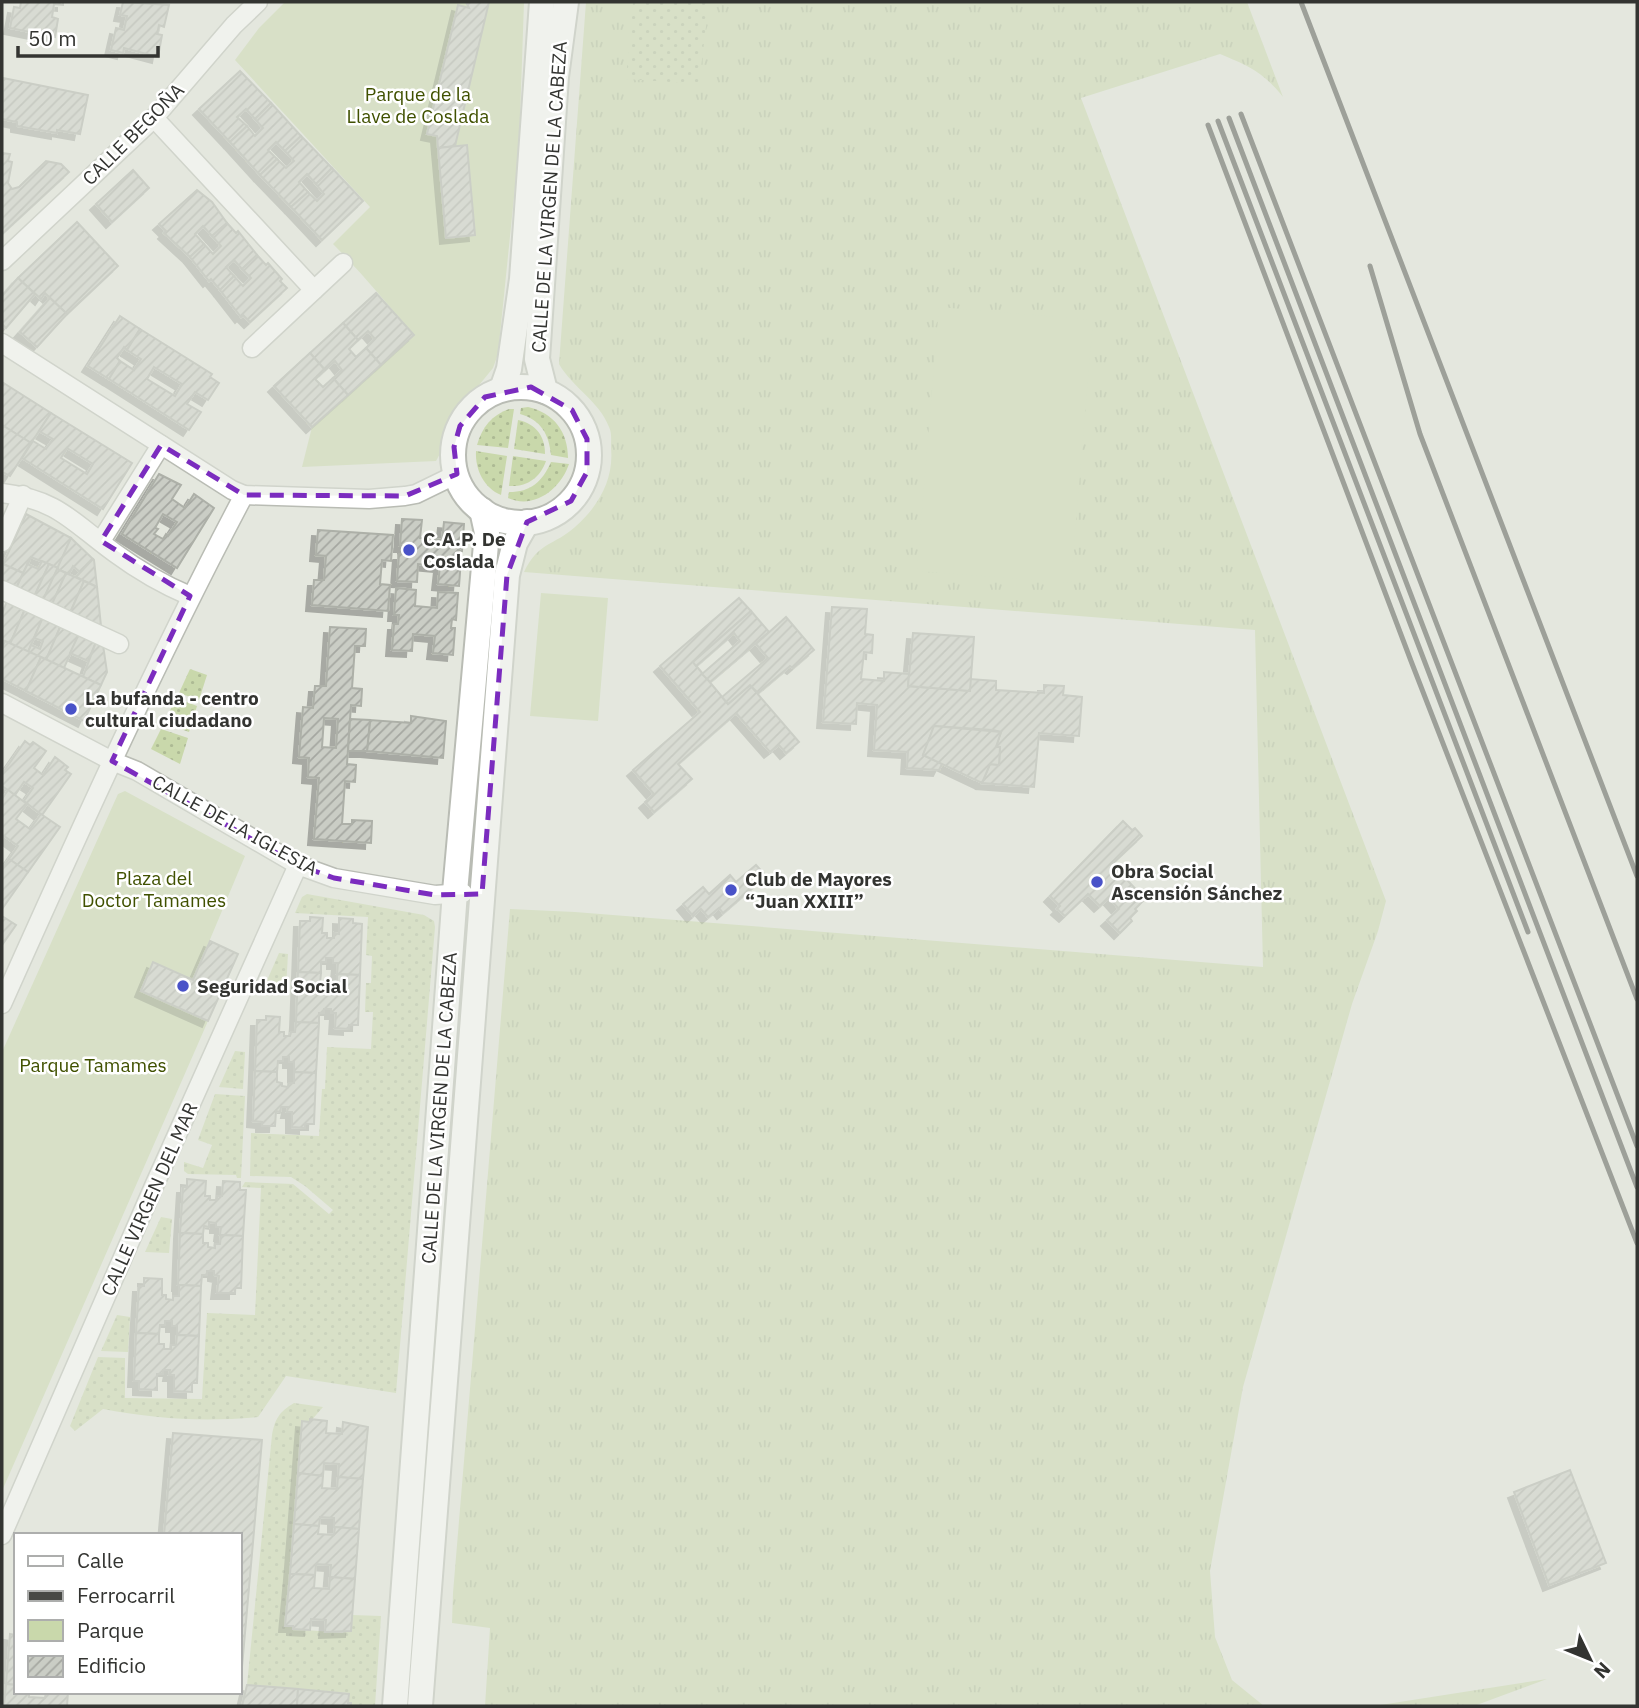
<svg xmlns="http://www.w3.org/2000/svg" width="1639" height="1708" viewBox="0 0 1639 1708" font-family="'IBM Plex Sans',sans-serif">
  <defs>
    <pattern id="grass-tufts" width="24" height="20" patternUnits="userSpaceOnUse" patternTransform="scale(1.75)"><rect width="24" height="20" fill="#c9d8ab"/><path d="M3 7l-1-3M5 7V3M7 7l1-3M15 17l-1-3M17 17v-4M19 17l1-3" fill="none" stroke="#adba94"/></pattern>
    <pattern id="garden-dots" width="8" height="8" patternUnits="userSpaceOnUse" patternTransform="scale(1.75)"><rect width="8" height="8" fill="#c9d8ab"/><path d="M2 2h.1M6 6h.1" fill="none" stroke="#adba94" stroke-width="1.8" stroke-linecap="round"/></pattern>
    <pattern id="building-hatch" width="6" height="6" patternUnits="userSpaceOnUse" patternTransform="scale(1.75)"><rect width="6" height="6" fill="#cacdc5"/><path d="M-1 1l2-2M0 6l6-6M5 7l2-2" fill="none" stroke="#a5a7a1"/></pattern>
    <filter id="shadow"><feDropShadow dx="-6" dy="6" stdDeviation="0" flood-color="#0004"/></filter>
  </defs>
  <rect width="100%" height="100%" fill="#e4e7de"/>
  <!-- grass -->
  <g fill="url(#grass-tufts)">
    <path d="M586 2H1247L1283 97C1263 72 1249 66 1220 54L1081 98 1386 901 1378 931 1352 1004 1243 1387 1210 1571 1215 1637 1232 1680 1264 1706H485L490 1628 452 1623 453 1593 510 909 575 912 1263 967 1255 630 524 572C539 541 554 546 575 527 599 506 614 479 611 448 611 441 612 433 609 427 599 401 573 388 559 364Z"/>
    <polygon points="1547,1679 1474,1706 1374,1706"/>
  </g>
  <!-- park -->
  <g fill="#c9d8ab">
    <path d="M285 2H524L519 148 498 354 493 368 462 406 456 424 436 461 302 467 312 427 414 335C387 304 362 273 333 244L370 207 235 60 259 28Z"/>
    <polygon points="939,307 1093,320 1071,583 917,571"/>
    <polygon points="541,593 608,598 598,721 530,716"/>
    <polygon points="125,791 245,856 193,980 153,962 141,990 208,1021 2,1491 2,1052 118,794"/>
  </g>
  <!-- garden -->
  <g fill="url(#garden-dots)">
    <polygon points="633,2 709,2 699,84 626,79"/>
    <path d="M528 407C554 413 568 432 568 458L551 455C549 434 541 420 520 414L521 408Z"/>
    <path d="M509 409H514L508 448 477 445C482 427 492 415 509 409Z"/>
    <path d="M518 420C536 424 545 436 545 454L514 449Z"/>
    <path d="M476 451 507 456 501 495C484 488 475 470 476 451Z"/>
    <path d="M513 456 546 461C540 478 527 487 509 486Z"/>
    <path d="M551 462 569 464C561 488 535 510 508 498L509 492C531 492 542 482 551 462Z"/>
    <polygon points="190,669 207,675 199,700 179,693"/>
    <polygon points="176,698 197,706 189,732 164,723"/>
    <polygon points="161,729 188,738 180,764 151,749"/>
    <path d="M307 894 424 915 434 921 435 927 396 1393 286 1376 258 1417C203 1422 157 1419 103 1409L75 1431 70 1426 98 1357 125 1358V1398L202 1399 207 1313 255 1315 261 1188 242 1187 245 1182 293 1184 329 1214 333 1210 305 1186 291 1177 250 1176 251 1133 319 1136 322 1089H325L327 1047 371 1049 373 1012H365L366 983H371L372 956 366 955 368 917 295 913 302 897Z"/>
    <polygon points="279,953 288,954 286,988 265,985"/>
    <polygon points="235,1051 245,1052 243,1089 219,1087"/>
    <polygon points="215,1094 245,1096 241,1178 237,1178 236,1175 188,1174 184,1171 184,1162 203,1168 212,1145 198,1140"/>
    <polygon points="161,1217 172,1219 169,1253 145,1252"/>
    <polygon points="117,1315 130,1317 128,1352 101,1351"/>
    <path d="M294 1403 323 1407 310 1422H302L286 1625 293 1626 294 1629 343 1633 352 1615 381 1616 375 1706H351V1703H348L349 1693 247 1685 272 1435C275 1419 279 1412 294 1403Z"/>
  </g>
  <!-- building -->
  <g fill="url(#building-hatch)" stroke="#adb0a8" stroke-width="2" fill-rule="evenodd" filter="url(#shadow)">
    <polygon points="21,2 63,2 63,5 54,4 52,17 58,19 55,37 10,28 14,7 20,8"/>
    <polygon points="123,2 169,5 164,27 159,25 157,34 162,35 158,57 124,48 123,53 111,50 116,28 124,30 127,16 120,15"/>
    <polygon points="466,2 489,2 455,146 438,148 437,136 427,134 458,5 469,8"/>
    <polygon points="240,71 271,103 255,119 246,109 237,117 247,126 230,142 199,109"/>
    <polygon points="3,78 88,95 80,134 57,130 57,133 17,126 17,122 2,119"/>
    <polygon points="271,103 301,136 285,151 276,142 268,150 277,159 260,175 230,142 247,126 255,136 263,128 255,119"/>
    <polygon points="301,136 332,168 316,184 307,174 299,182 308,192 291,207 260,175 277,159 286,168 294,161 285,151"/>
    <polygon points="467,145 475,235 446,238 438,148"/>
    <polygon points="2,153 10,154 8,161 12,162 8,183 12,189 19,187 46,161 61,164 69,172 2,234"/>
    <polygon points="332,168 363,201 322,240 291,207 308,192 317,201 324,194 316,184"/>
    <polygon points="133,170 149,188 112,222 96,204"/>
    <polygon points="197,190 212,202 227,223 212,236 203,226 195,234 204,244 190,257 164,233 166,231 159,224"/>
    <polygon points="77,222 118,266 67,314 45,293 41,299 18,278"/>
    <polygon points="227,223 236,233 238,231 257,255 242,269 234,260 226,267 234,276 220,290 211,279 209,281 190,257 204,244 213,254 221,246 212,236"/>
    <polygon points="257,255 266,265 268,263 282,279 280,281 287,288 250,322 243,315 241,317 220,290 234,276 243,286 251,278 242,269"/>
    <polygon points="18,278 35,294 6,328 2,324 2,296"/>
    <polygon points="376,293 414,335 381,365 366,348 375,339 368,331 358,340 343,323"/>
    <polygon points="50,298 67,314 37,347 20,332"/>
    <polygon points="120,316 140,329 127,350 124,347 117,358 120,361 109,379 88,366"/>
    <polygon points="343,323 358,340 349,349 356,357 366,348 381,365 348,395 333,378 342,370 335,361 325,370 310,353"/>
    <path d="M140 329 212 374 210 377 219 383 208 400 195 392 187 404 201 412 189 430 109 379 120 361 134 370 141 359 127 350ZM154 367 182 384 175 396 147 379Z"/>
    <polygon points="310,353 325,370 315,379 323,387 333,378 348,395 312,427 274,386"/>
    <polygon points="2,382 51,413 31,443 2,425"/>
    <path d="M51 413 132 463 103 509 22 458 33 441 46 449 53 439 39 431ZM67 448 93 464 87 474 61 458Z"/>
    <polygon points="2,425 31,443 10,476 2,472"/>
    <path d="M159 474 181 485 172 499 185 508 194 494 214 508 177 568 122 534ZM163 514 177 522 168 536 166 534 163 539 154 534 158 529 155 528Z"/>
    <polygon points="26,514 71,538 58,568 31,557 23,573 3,564"/>
    <polygon points="402,519 422,520 420,538 442,540 444,522 464,524 462,551 458,550 457,558 461,559 459,586 438,584 440,566 418,564 417,582 397,581 399,554 404,554 404,546 400,546"/>
    <polygon points="318,530 393,535 391,561 382,560 380,584 390,585 388,611 312,605 314,580 324,580 326,556 316,555"/>
    <polygon points="71,538 93,559 81,573 73,566 69,574 57,569"/>
    <polygon points="31,557 27,564 38,569 42,561 49,564 34,597 16,588"/>
    <polygon points="93,559 94,560 97,587 76,577"/>
    <polygon points="3,564 23,573 16,588 2,582"/>
    <polygon points="49,564 58,568 43,600 34,597"/>
    <polygon points="57,569 66,573 52,604 43,600"/>
    <polygon points="66,573 84,581 70,613 52,604"/>
    <polygon points="84,581 97,587 101,626 70,613"/>
    <polygon points="396,588 416,590 415,606 437,608 438,592 458,593 456,620 452,619 451,628 455,628 453,655 433,653 435,636 413,634 412,651 392,650 394,624 398,624 399,615 394,615"/>
    <polygon points="739,598 751,611 693,662 728,704 750,685 799,742 786,753 779,745 770,752 736,713 678,764 692,779 654,812 645,802 654,794 633,770 700,712 660,666"/>
    <polygon points="7,601 25,609 10,644 2,640 2,614"/>
    <polygon points="832,607 867,609 865,634 873,635 872,653 864,652 861,679 884,681 884,672 909,674 908,686 970,691 970,679 996,681 996,690 1044,693 1044,685 1064,686 1063,695 1082,697 1079,736 1039,733 1034,787 982,783 990,764 999,765 1000,747 996,747 1001,732 993,730 934,726 923,755 942,764 939,770 907,768 908,752 874,750 877,705 857,703 856,724 823,722"/>
    <polygon points="25,609 43,617 28,652 10,644"/>
    <polygon points="751,611 769,632 710,682 702,674 740,641 734,633 696,666 693,662"/>
    <polygon points="43,617 61,625 46,660 28,652 31,645 40,649 43,641 34,638"/>
    <polygon points="786,617 814,650 793,668 790,666 758,693 750,685 728,704 722,697 768,658 756,644"/>
    <polygon points="61,625 79,634 64,668 46,660"/>
    <path d="M330 627 366 629 365 646H355L352 688 362 689 361 706 351 705 347 764 356 765 355 782 345 781 342 824H352V820L372 821 371 843 314 839 319 778 308 777 309 758 299 757 303 707 313 708 315 686H326ZM324 718 338 719 336 748 322 747Z"/>
    <polygon points="913,633 974,637 970,691 908,686"/>
    <polygon points="79,634 96,642 88,661 70,653"/>
    <polygon points="5,641 41,657 26,691 2,679 2,648"/>
    <polygon points="96,642 103,645 107,672 101,685 83,677"/>
    <polygon points="41,657 101,685 84,721 26,691"/>
    <polygon points="411,716 446,721 443,758 367,751 370,720 411,723"/>
    <polygon points="350,719 370,720 367,751 348,751"/>
    <polygon points="934,726 1001,732 996,747 1000,747 999,765 990,764 982,783 923,755"/>
    <polygon points="25,741 30,745 33,742 46,751 34,768 43,775 55,757 68,767 65,770 71,774 42,815 24,801 33,788 24,782 15,795 2,786 2,774"/>
    <polygon points="8,790 27,804 16,819 30,829 41,814 60,827 28,872 9,859 18,846 4,836 2,839 2,799"/>
    <polygon points="1123,821 1132,830 1135,828 1142,836 1112,864 1145,899 1135,909 1137,911 1130,918 1132,921 1120,933 1107,920 1119,909 1109,898 1100,906 1088,894 1065,916 1057,909 1060,906 1050,896"/>
    <polygon points="9,859 28,872 2,909 2,869"/>
    <polygon points="756,865 766,876 723,913 719,908 708,917 701,909 693,916 683,904 703,887 709,894 730,875 736,882"/>
    <polygon points="2,916 16,925 2,945"/>
    <polygon points="310,917 323,918 322,933 327,933 327,938 334,938 334,933 339,934 339,918 353,919 353,923 362,924 360,975 337,974 338,963 333,963 333,958 326,958 326,962 321,962 321,973 298,972 300,921 310,921"/>
    <polygon points="210,941 238,954 208,1021 141,991 153,962 193,980"/>
    <polygon points="298,972 321,973 320,983 325,983 325,988 332,988 332,984 337,984 337,974 360,975 358,1025 349,1025 349,1029 335,1028 336,1013 331,1013 331,1009 324,1009 324,1013 319,1013 319,1023 296,1022"/>
    <polygon points="266,1016 280,1017 279,1032 284,1032 284,1036 290,1036 291,1032 295,1032 296,1022 319,1023 316,1073 294,1072 294,1062 289,1062 289,1057 283,1057 283,1061 278,1061 277,1072 255,1071 257,1020 266,1020"/>
    <polygon points="255,1071 277,1072 277,1082 282,1083 282,1086 288,1087 289,1083 294,1083 294,1072 316,1073 314,1124 305,1124 305,1128 292,1127 292,1112 287,1112 288,1107 281,1107 280,1112 276,1111 275,1126 262,1126 262,1122 253,1121"/>
    <polygon points="187,1179 206,1181 205,1196 210,1196 210,1200 217,1200 217,1196 222,1196 223,1181 240,1182 240,1190 246,1190 243,1236 220,1235 221,1227 216,1227 216,1223 209,1222 209,1227 204,1226 203,1234 180,1233 183,1187 187,1187"/>
    <polygon points="180,1233 203,1234 203,1243 208,1243 208,1247 215,1248 215,1244 220,1244 221,1235 243,1236 241,1288 235,1288 235,1293 217,1293 219,1276 214,1275 214,1271 207,1271 207,1275 202,1275 201,1286 178,1285"/>
    <polygon points="144,1278 162,1279 162,1295 166,1295 166,1299 173,1300 173,1296 179,1296 179,1285 201,1286 199,1336 177,1335 177,1326 172,1326 172,1321 165,1321 165,1325 160,1325 159,1334 136,1333 139,1286 144,1286"/>
    <polygon points="136,1333 159,1334 159,1344 164,1344 164,1349 171,1349 171,1345 176,1345 177,1335 199,1336 197,1383 192,1383 192,1392 174,1391 174,1375 169,1375 170,1370 163,1370 163,1374 157,1374 157,1390 139,1389 139,1381 134,1381"/>
    <polygon points="310,1419 327,1421 326,1433 342,1434 343,1422 368,1427 363,1479 338,1477 339,1464 324,1463 323,1476 298,1473 302,1421 310,1422"/>
    <polygon points="173,1433 262,1440 242,1667 240,1667 240,1535 164,1535"/>
    <polygon points="1570,1470 1606,1563 1549,1585 1514,1492"/>
    <polygon points="298,1473 323,1476 322,1488 337,1489 338,1477 363,1479 359,1529 334,1527 334,1518 320,1517 319,1526 294,1524"/>
    <polygon points="294,1524 319,1526 318,1534 334,1535 335,1527 359,1529 355,1579 330,1577 331,1565 316,1564 315,1575 290,1574"/>
    <polygon points="290,1574 315,1575 314,1588 329,1589 330,1577 355,1579 351,1631 325,1632 326,1620 311,1619 310,1630 293,1629 293,1626 285,1626"/>
    <polygon points="10,1634 16,1635 16,1685 6,1684"/>
    <polygon points="6,1684 16,1685 16,1692 29,1692 29,1697 45,1698 46,1692 68,1692 67,1706 4,1706"/>
    <polygon points="247,1685 298,1689 297,1706 242,1706"/>
    <polygon points="298,1689 349,1694 348,1703 351,1703 351,1706 297,1706"/>
  </g>
  <g fill="none" stroke-linecap="round" stroke-linejoin="round">
    <defs>
      <g id="street">
        <polyline points="154,118 314,290"/>
        <polyline points="2,261 154,118 234,25 258,2"/>
        <polyline points="2,343 232,490 244,495 369,499 405,496 416,494 457,474"/>
        <polyline points="252,348 343,263"/>
        <path d="M2 493C59 500 72 522 115 553 138 570 164 585 190 596"/>
        <polyline points="101,541 161,445"/>
        <polyline points="2,542 23,495"/>
        <polyline points="2,590 119,644"/>
        <polyline points="2,703 112,761 137,771 298,865 334,878 435,895 463,893"/>
        <path d="M2 1004C79 832 156 661 244 495"/>
        <polyline points="2,1535 154,1186 298,865"/>
      </g>
      <g id="secondary">
        <circle cx="521" cy="455" r="68"/>
        <polyline points="502,389 509,369 522,279 542,2"/>
        <polyline points="545,391 537,359 556,77 566,2"/>
        <polyline points="395,1706 455,892 487,533 482,510"/>
        <polyline points="420,1706 507,575 515,543 527,522"/>
      </g>
    </defs>
    <!-- street casing -->
    <use href="#street" stroke="#b9bcb4" stroke-width="21"/>
    <!-- secondary casing -->
    <use href="#secondary" stroke="#b9bcb4" stroke-width="28"/>
    <!-- street -->
    <use href="#street" stroke="#fff" stroke-width="18"/>
    <!-- secondary -->
    <use href="#secondary" stroke="#fff" stroke-width="24"/>
    <!-- rail -->
    <g stroke="#484946" stroke-width="5">
      <polyline points="1301,2 1637,876"/>
      <polyline points="1241,114 1637,1146"/>
      <polyline points="1229,118 1637,1187"/>
      <polyline points="1218,121 1528,932"/>
      <polyline points="1208,125 1411,661 1637,1243"/>
      <polyline points="1370,266 1420,434 1637,999"/>
    </g>
  </g>
  <!-- marked area -->
  <path d="M0 0H1639V1708H0ZM531 387 572 410 587 439V472L571 501 527 522 507 575 482 894 435 895 334 878 298 865 112 761 190 596 101 541 161 445 244 495 405 496 457 474 454 447 460 426 485 397Z" fill="#e4e7de" fill-opacity=".55" fill-rule="evenodd"/>
  <path fill="none" stroke="#7b2cbf" stroke-width="5" stroke-dasharray="14 9" stroke-linejoin="round" d="M531 387 572 410 587 439V472L571 501 527 522 507 575 482 894 435 895 334 878 298 865 112 761 190 596 101 541 161 445 244 495 405 496 457 474 454 447 460 426 485 397Z"/>
  <!-- markers -->
  <g fill="#4952c8" stroke="#fff" stroke-width="2.5">
    <circle cx="409" cy="550" r="7"/>
    <circle cx="71" cy="709" r="7"/>
    <circle cx="1097" cy="882" r="7"/>
    <circle cx="731" cy="890" r="7"/>
    <circle cx="183" cy="986" r="7"/>
  </g>
  <g text-anchor="middle" dominant-baseline="central" stroke-width="5" stroke-linejoin="round" paint-order="stroke">
    <!-- park labels -->
    <g font-size="19" fill="#405100" stroke="#fff">
      <text x="418" y="94">Parque de la<tspan x="418" dy="22">Llave de Coslada</tspan></text>
      <text x="154" y="878">Plaza del<tspan x="154" dy="22">Doctor Tamames</tspan></text>
      <text x="93" y="1065">Parque Tamames</text>
    </g>
    <!-- street labels -->
    <g font-size="19" fill="#333431" stroke="#fff">
      <text transform="translate(133 134) rotate(-45)">CALLE BEGOÑA</text>
      <text transform="translate(549 197) rotate(-86)">CALLE DE LA VIRGEN DE LA CABEZA</text>
      <text transform="translate(235 825) rotate(29)">CALLE DE LA IGLESIA</text>
      <text transform="translate(439 1108) rotate(-86)">CALLE DE LA VIRGEN DE LA CABEZA</text>
      <text transform="translate(149 1199) rotate(-66)">CALLE VIRGEN DEL MAR</text>
    </g>
    <!-- poi labels -->
    <g font-size="19" font-weight="bold" fill="#333431" stroke="#fff" text-anchor="start">
      <text x="423" y="539">C.A.P. De<tspan x="423" dy="22">Coslada</tspan></text>
      <text x="85" y="698">La bufanda - centro<tspan x="85" dy="22">cultural ciudadano</tspan></text>
      <text x="1111" y="871">Obra Social<tspan x="1111" dy="22">Ascensión Sánchez</tspan></text>
      <text x="745" y="879">Club de Mayores<tspan x="745" dy="22">“Juan XXIII”</tspan></text>
      <text x="197" y="986">Seguridad Social</text>
    </g>
  </g>
  <!-- border -->
  <rect width="1639" height="1708" fill="none" stroke="#333431" stroke-width="7"/>
  <!-- legend -->
  <rect x="14" y="1533" width="228" height="161" fill="#ffffff" stroke="#adaead" stroke-width="2"/>
  <rect x="28" y="1556" width="35" height="10" fill="#ffffff" stroke="#adaead" stroke-width="2"/>
  <text x="77" y="1568" font-size="21" fill="#333431">Calle</text>
  <rect x="28" y="1591" width="35" height="10" fill="#484946" stroke="#adaead" stroke-width="2"/>
  <text x="77" y="1603" font-size="21" fill="#333431">Ferrocarril</text>
  <rect x="28" y="1620" width="35" height="21" fill="#c9d8ab" stroke="#adaead" stroke-width="2"/>
  <text x="77" y="1638" font-size="21" fill="#333431">Parque</text>
  <rect x="28" y="1656" width="35" height="21" fill="url(#building-hatch)" stroke="#adaead" stroke-width="2"/>
  <text x="77" y="1673" font-size="21" fill="#333431">Edificio</text>
  <!-- north arrow -->
  <g transform="translate(1590 1659) rotate(133)" stroke="#ffffff" stroke-width="5" paint-order="stroke">
  <path d="M0-5L12 26L0 18L-12 26Z" fill="#333431"/>
  <text y="-10" font-size="19" font-weight="bold" text-anchor="middle" fill="#333431">N</text>
  </g>
  <!-- scale -->
  <path d="M18 46v10h140v-10" fill="none" stroke="#333431" stroke-width="3.5"/>
  <text x="28" y="46" font-size="21" fill="#333431" stroke="#ffffff" stroke-width="5" paint-order="stroke">50 m</text>
</svg>
